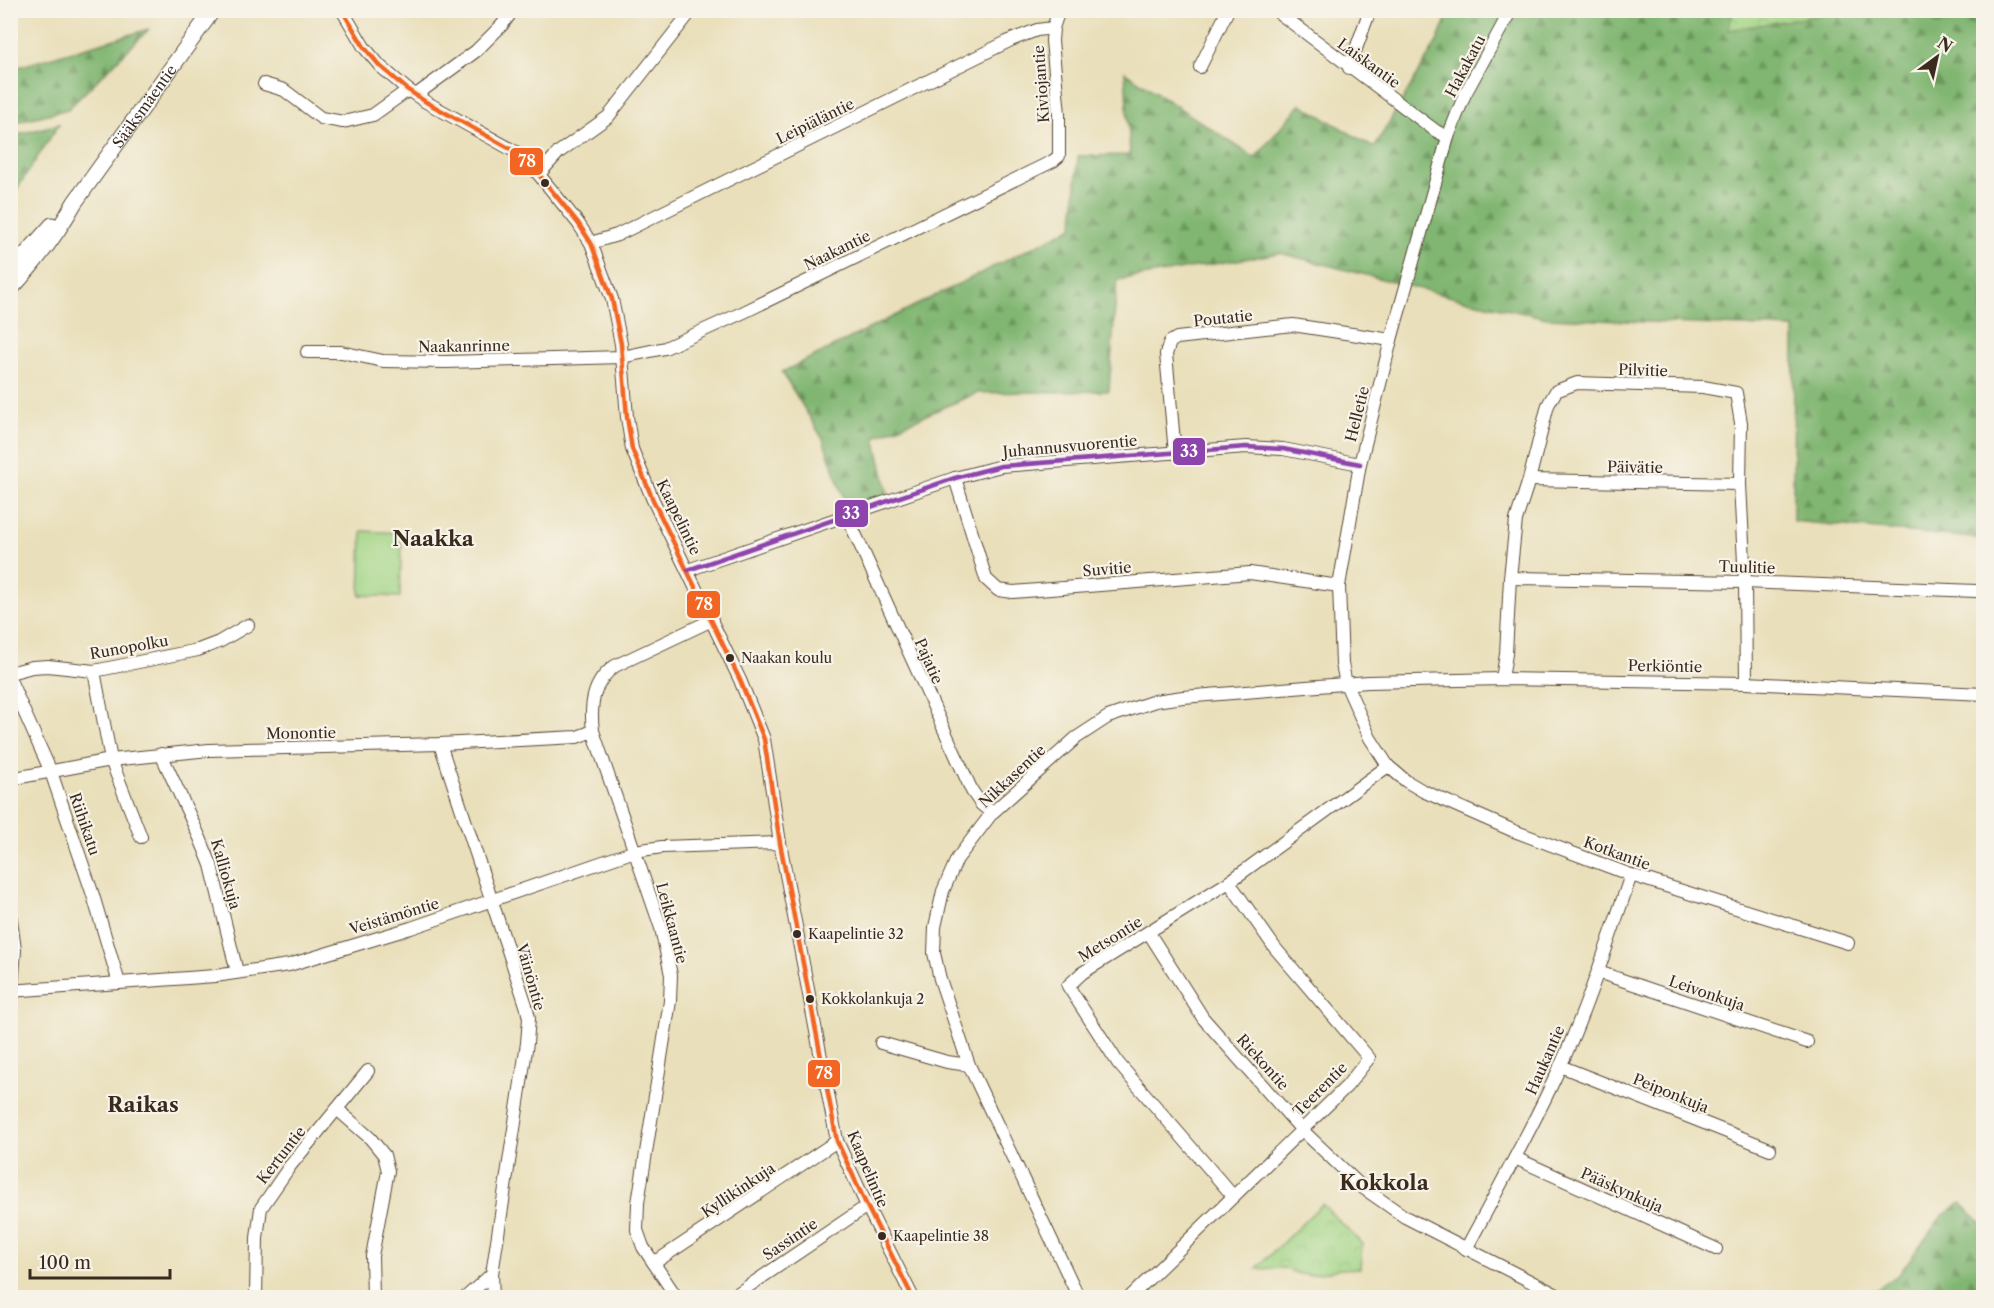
<svg xmlns="http://www.w3.org/2000/svg" width="1994" height="1308" viewBox="0 0 1994 1308" font-family="'Libre Caslon Text',serif">
  <defs>
    <pattern id="forest-firs" width="22" height="20" patternUnits="userSpaceOnUse" patternTransform="scale(1.5)"><rect width="22" height="20" fill="#80b671"/><path d="M5 1l3.5 6h-7zM16 11l3.5 6h-7z" fill="#6a945c"/></pattern>
    <pattern id="park-crowns" width="20" height="18" patternUnits="userSpaceOnUse" patternTransform="scale(1.5)"><rect width="20" height="18" fill="#a0d483"/><path d="M2 6a3 3 0 1 1 6 0M12 15a3 3 0 1 1 6 0" fill="none" stroke="#8bb671"/></pattern>
  </defs>
  <rect width="100%" height="100%" fill="#f7f3e8"/>
  <filter id="ink" filterUnits="userSpaceOnUse"><feTurbulence type="fractalNoise" baseFrequency=".0167" numOctaves="2"/><feDisplacementMap in="SourceGraphic" scale="12" xChannelSelector="R" yChannelSelector="G"/><feConvolveMatrix kernelMatrix="1 2 1 2 8 2 1 2 1" color-interpolation-filters="sRGB"/></filter>
  <filter id="wash" filterUnits="userSpaceOnUse"><feTurbulence type="fractalNoise" baseFrequency=".008" numOctaves="4" result="noise"/><feDisplacementMap in="SourceGraphic" scale="24" xChannelSelector="R" yChannelSelector="G"/><feGaussianBlur stdDeviation="1.35" result="paint"/><feColorMatrix in="noise" values="0 0 0 0 0 0 0 0 0 0 0 0 0 0 0 0 0 1.4 0 .05"/><feComposite in="paint" operator="in"/></filter>
  <g filter="url(#wash)">
    <rect width="100%" height="100%" fill="#e9dfba"/>
    <!-- forest -->
    <g fill="url(#forest-firs)" stroke="#5e7048" stroke-width="1.5">
      <polygon points="1961,10 1983,17 1983,539 1793,521 1794,328 1547,318 1460,299 1280,253 1117,280 1109,391 977,393 875,437 888,494 848,510 823,439 782,372 1073,227 1078,156 1130,155 1125,72 1255,158 1301,104 1374,148 1438,40 1449,11"/>
      <polygon points="149,29 68,109 11,123 11,69"/>
      <polygon points="59,124 11,198 11,136"/>
      <polygon points="1961,1203 1983,1225 1983,1297 1867,1297 1899,1274 1942,1216"/>
    </g>
    <!-- park -->
    <g fill="url(#park-crowns)" stroke="#6e7f50" stroke-width="1.5">
      <polygon points="1733,11 1733,10 1824,11 1821,15 1728,30"/>
      <polygon points="1322,1204 1362,1244 1360,1268 1339,1269 1310,1275 1299,1274 1284,1268 1256,1269"/>
    </g>
    <!-- garden -->
    <polygon fill="#a0d483" stroke="#6e7f50" stroke-width="1.5" points="362,531 402,533 400,597 360,595"/>
  </g>
  <g filter="url(#ink)">
    <g fill="none" stroke-linecap="round" stroke-linejoin="round">
      <defs>
        <g id="minor">
          <polyline points="342,10 364,47 380,66 408,90 426,102 516,152 532,166 578,223 591,243 612,299 621,344 627,417 632,449 653,500 740,680 764,739 780,843 837,1141 867,1206 913,1298"/>
          <polyline points="1275,10 1436,131 1448,137"/>
          <polyline points="1511,10 1465,94 1448,137 1391,340 1360,464 1339,586 1342,664 1346,684 1370,738 1388,766 1406,781 1423,791 1514,831 1631,875 1848,943"/>
          <polyline points="1200,67 1228,10"/>
          <polyline points="1349,68 1370,10"/>
          <polyline points="264,84 284,90 321,118 343,122 373,115 408,90"/>
          <polyline points="416,95 476,51 502,25 513,10"/>
          <polyline points="539,174 559,152 608,117 692,10"/>
          <polyline points="591,243 617,235 1011,40 1037,30 1053,28"/>
          <polyline points="307,352 341,352 383,361 446,362 622,357 665,348 744,312 1053,161 1059,156 1059,114 1052,41 1053,28 1059,10"/>
          <polyline points="1175,453 1166,354 1170,342 1177,338 1293,325 1391,340"/>
          <polyline points="955,478 986,579 998,590 1013,592 1250,573 1339,586"/>
          <polyline points="1529,480 1740,484"/>
          <polyline points="847,516 972,791 981,804 992,813"/>
          <polyline points="688,570 955,478 1001,466 1246,447 1283,449 1360,464"/>
          <polyline points="1510,578 1745,582 1976,591 1984,593"/>
          <polyline points="94,671 111,760 141,837"/>
          <polyline points="10,673 32,667 48,666 94,671 198,650 219,642 248,625"/>
          <polyline points="1502,679 1506,654 1510,578 1516,520 1529,480 1548,405 1556,391 1577,383 1703,387 1736,393 1741,423 1740,484 1745,582 1746,683"/>
          <polyline points="10,680 51,772 92,892 119,983"/>
          <polyline points="440,744 526,1005 529,1018 527,1043 492,1274 493,1298"/>
          <polyline points="161,754 200,838 211,865 237,972"/>
          <polyline points="10,779 111,760 209,750 440,744 577,737 593,731"/>
          <polyline points="10,912 15,950 10,1013"/>
          <polyline points="1149,933 1203,1018 1301,1129 1362,1187 1405,1217 1563,1298"/>
          <polyline points="1598,972 1807,1042"/>
          <polyline points="10,991 215,976 289,965 411,928 635,851 662,847 780,843"/>
          <polyline points="881,1043 947,1062 969,1065"/>
          <polyline points="1560,1066 1770,1149"/>
          <polyline points="337,1109 370,1138 384,1155 388,1171 372,1256 373,1298"/>
          <polyline points="1515,1158 1716,1249"/>
          <polyline points="1233,1196 1118,1063 1068,986 1082,973 1229,882 1388,766"/>
          <path d="M1466 1249C1498 1189 1532 1129 1560 1067 1588 1005 1609 939 1631 875"/>
          <polyline points="654,1263 837,1141"/>
          <polyline points="256,1298 257,1238 261,1208 290,1166 368,1071"/>
          <polyline points="465,1298 492,1274"/>
          <path d="M677 1298 643 1247 637 1230 638 1203 670 1001 671 975 661 928 593 731C590 706 592 682 615 666L712 620"/>
          <polyline points="731,1298 867,1206"/>
          <polyline points="1079,1298 969,1065 940,979 934,953 935,927 943,891 957,859 992,813 1076,738 1108,717 1155,701 1183,697 1368,682 1502,679 1746,683 1984,694"/>
          <polyline points="1129,1298 1347,1086 1369,1058 1275,948 1229,882"/>
        </g>
        <g id="major">
          <polyline points="10,272 52,225"/>
          <path id="s1" d="M10 290C36 262 57 234 75 202L213 10"/>
        </g>
      </defs>
      <!-- minor casing -->
      <use href="#minor" stroke="#554535" stroke-width="14"/>
      <!-- major casing -->
      <use href="#major" stroke="#554535" stroke-width="17"/>
      <!-- minor -->
      <use href="#minor" stroke="#fff" stroke-width="12"/>
      <!-- major -->
      <use href="#major" stroke="#fff" stroke-width="15"/>
      <defs>
        <polyline id="bus-1" points="342,10 364,47 380,66 408,90 426,102 516,152 532,166 578,223 591,243 612,299 621,344 627,417 632,449 653,500 740,680 764,739 780,843 837,1141 867,1206 913,1298"/>
        <polyline id="bus-2" points="688,570 955,478 1001,466 1246,447 1283,449 1360,464"/>
      </defs>
      <!-- bus-1 casing -->
      <use href="#bus-1" stroke="#f7f3e8" stroke-width="9"/>
      <!-- bus-2 casing -->
      <use href="#bus-2" stroke="#f7f3e8" stroke-width="9"/>
      <!-- bus-1 -->
      <use href="#bus-1" stroke="#f26522" stroke-width="4.5"/>
      <!-- bus-2 -->
      <use href="#bus-2" stroke="#8e44ad" stroke-width="4.5"/>
    </g>
  </g>
  <!-- markers -->
  <g fill="#3b2a1e" stroke="#f7f3e8" stroke-width="2">
    <circle cx="545" cy="183" r="5"/>
    <circle cx="730" cy="658" r="5"/>
    <circle cx="797" cy="934" r="5"/>
    <circle cx="810" cy="999" r="5"/>
    <circle cx="882" cy="1236" r="5"/>
  </g>
  <g text-anchor="middle" dominant-baseline="central" stroke-width="4.5" stroke-linejoin="round" paint-order="stroke">
    <!-- bus labels -->
    <g font-size="14" fill="#3b2a1e" stroke="#f7f3e8" text-anchor="start">
      <text x="741" y="658">Naakan koulu</text>
      <text x="808" y="934">Kaapelintie 32</text>
      <text x="821" y="999">Kokkolankuja 2</text>
      <text x="893" y="1236">Kaapelintie 38</text>
    </g>
    <!-- street labels -->
    <g font-size="15" fill="#3b2a1e" stroke="#f7f3e8">
      <text transform="translate(1369 63) rotate(36)">Laiskantie</text>
      <text transform="translate(1465 66) rotate(-62)">Hakakatu</text>
      <text transform="translate(1041 84) rotate(-94)">Kiviojantie</text>
      <text stroke="none"><textPath href="#s1" startOffset="228">Sääksmäentie</textPath></text>
      <text transform="translate(815 121) rotate(-26)">Leipiäläntie</text>
      <text transform="translate(837 250) rotate(-26)">Naakantie</text>
      <text transform="translate(1223 318) rotate(-6)">Poutatie</text>
      <text transform="translate(464 346) rotate(-1)">Naakanrinne</text>
      <text transform="translate(1643 370) rotate(2)">Pilvitie</text>
      <text transform="translate(1357 414) rotate(-76)">Helletie</text>
      <text transform="translate(1070 446) rotate(-5)">Juhannusvuorentie</text>
      <text transform="translate(1635 467) rotate(1)">Päivätie</text>
      <text transform="translate(679 517) rotate(64)">Kaapelintie</text>
      <text transform="translate(1747 567) rotate(2)">Tuulitie</text>
      <text transform="translate(1107 569) rotate(-5)">Suvitie</text>
      <text transform="translate(129 647) rotate(-10)">Runopolku</text>
      <text transform="translate(929 661) rotate(66)">Pajatie</text>
      <text transform="translate(1665 666) rotate(1)">Perkiöntie</text>
      <text transform="translate(301 733) rotate(-1)">Monontie</text>
      <text transform="translate(1012 776) rotate(-43)">Nikkasentie</text>
      <text transform="translate(85 824) rotate(71)">Riihikatu</text>
      <text transform="translate(1617 853) rotate(20)">Kotkantie</text>
      <text transform="translate(226 874) rotate(74)">Kalliokuja</text>
      <text transform="translate(394 916) rotate(-17)">Veistämöntie</text>
      <text transform="translate(672 923) rotate(75)">Leikkaantie</text>
      <text transform="translate(1110 939) rotate(-32)">Metsontie</text>
      <text transform="translate(531 977) rotate(74)">Väinöntie</text>
      <text transform="translate(1707 993) rotate(19)">Leivonkuja</text>
      <text transform="translate(1545 1060) rotate(-66)">Haukantie</text>
      <text transform="translate(1263 1062) rotate(48)">Riekontie</text>
      <text transform="translate(1320 1089) rotate(-45)">Teerentie</text>
      <text transform="translate(1671 1093) rotate(22)">Peiponkuja</text>
      <text transform="translate(281 1155) rotate(-52)">Kertuntie</text>
      <text transform="translate(868 1169) rotate(67)">Kaapelintie</text>
      <text transform="translate(738 1190) rotate(-34)">Kyllikinkuja</text>
      <text transform="translate(1622 1190) rotate(24)">Pääskynkuja</text>
      <text transform="translate(790 1239) rotate(-34)">Sassintie</text>
    </g>
    <!-- district labels -->
    <g font-size="21" font-weight="bold" fill="#3b2a1e" stroke="#f7f3e8">
      <text x="433" y="538">Naakka</text>
      <text x="143" y="1104">Raikas</text>
      <text x="1384" y="1182">Kokkola</text>
    </g>
  </g>
  <g stroke="#f7f3e8" stroke-width="2">
    <rect x="509" y="147" width="35" height="29" rx="6" fill="#f26522"/>
    <rect x="1172" y="437" width="34" height="29" rx="6" fill="#8e44ad"/>
    <rect x="834" y="499" width="35" height="29" rx="6" fill="#8e44ad"/>
    <rect x="686" y="590" width="35" height="29" rx="6" fill="#f26522"/>
    <rect x="807" y="1059" width="34" height="29" rx="6" fill="#f26522"/>
  </g>
  <g font-size="16" text-anchor="middle" font-weight="bold" fill="#fff">
    <text x="527" y="167">78</text>
    <text x="1189" y="457">33</text>
    <text x="851" y="519">33</text>
    <text x="704" y="610">78</text>
    <text x="824" y="1079">78</text>
  </g>
  <!-- margin -->
  <rect width="1994" height="1308" fill="none" stroke="#f7f3e8" stroke-width="36"/>
  <!-- north arrow -->
  <g transform="translate(1937 57) rotate(33)" stroke="#f7f3e8" stroke-width="4.5" paint-order="stroke">
  <path d="M0-4.5L10 22L0 15L-10 22Z" fill="#3b2a1e"/>
  <text y="-9" font-size="16" font-weight="bold" text-anchor="middle" fill="#3b2a1e">N</text>
  </g>
  <!-- scale -->
  <path d="M30 1269v9h140v-9" fill="none" stroke="#3b2a1e" stroke-width="3"/>
  <text x="39" y="1269" font-size="18" fill="#3b2a1e" stroke="#f7f3e8" stroke-width="4.5" paint-order="stroke">100 m</text>
</svg>
